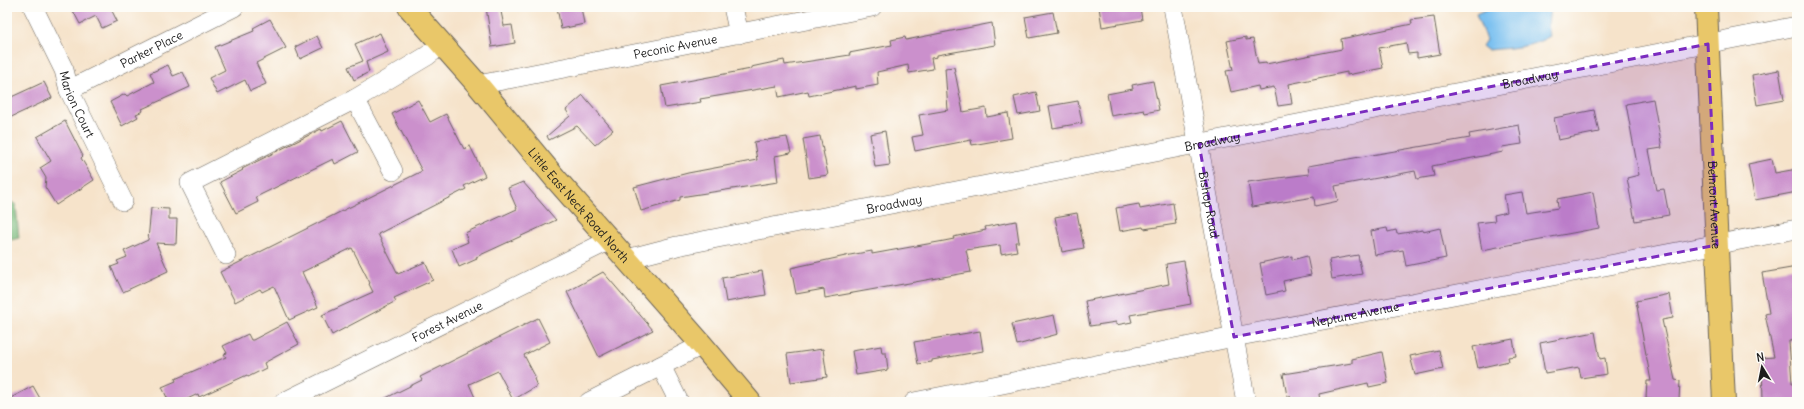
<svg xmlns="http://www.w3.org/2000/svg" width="1804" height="409" viewBox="0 0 1804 409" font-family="Delius,sans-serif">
  <rect width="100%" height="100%" fill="#fdfcf7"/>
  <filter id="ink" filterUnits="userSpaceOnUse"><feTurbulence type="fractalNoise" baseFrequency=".025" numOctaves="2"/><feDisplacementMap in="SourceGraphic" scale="8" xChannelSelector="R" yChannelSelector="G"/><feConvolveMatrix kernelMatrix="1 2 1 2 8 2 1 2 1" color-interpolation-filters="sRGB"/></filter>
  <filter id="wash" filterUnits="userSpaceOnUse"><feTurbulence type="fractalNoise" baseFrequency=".012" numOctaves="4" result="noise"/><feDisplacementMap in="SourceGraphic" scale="16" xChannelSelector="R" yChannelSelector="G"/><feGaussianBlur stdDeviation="0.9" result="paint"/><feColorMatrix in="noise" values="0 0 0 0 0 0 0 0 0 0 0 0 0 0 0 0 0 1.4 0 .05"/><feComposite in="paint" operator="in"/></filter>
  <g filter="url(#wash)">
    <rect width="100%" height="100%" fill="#f6e3ca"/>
    <!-- forest -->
    <polygon fill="#79ba7b" stroke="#4a6b4c" points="7,199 16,205 19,238 7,241"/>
    <!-- water -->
    <path fill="#78bff0" stroke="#4a6e86" d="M1491 7 1550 8 1548 25 1550 36C1531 48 1509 48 1487 50L1482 46 1486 40 1476 14Z"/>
    <g id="blocks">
      <!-- building -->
      <g fill="#cb90cc">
        <polygon points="71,7 116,7 111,9 117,21 102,28 96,16 80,24"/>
        <polygon points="486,7 500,7 504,26 512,25 515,43 492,47"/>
        <polygon points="557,7 581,7 584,24 561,29"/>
        <polygon points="1099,7 1140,7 1142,20 1102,27"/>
        <polygon points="1053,12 1057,33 1029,38 1025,17"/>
        <polygon points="1434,17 1440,54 1417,58 1417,53 1408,54 1406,43 1379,48 1383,68 1347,75 1347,72 1289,84 1292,104 1278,106 1274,87 1259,90 1258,86 1231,92 1226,71 1233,70 1227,41 1246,37 1246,40 1253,39 1258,64 1266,63 1266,64 1342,49 1341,39 1412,24 1411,20"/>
        <polygon points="270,19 286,48 256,63 266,84 250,91 245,80 217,94 209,78 225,70 215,47 254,31 253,28"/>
        <polygon points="992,23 995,45 937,55 937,57 931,58 933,69 909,73 908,65 877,72 878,85 856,89 856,86 809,96 808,91 779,97 777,86 700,99 701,102 665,108 661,86 751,69 751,67 784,60 785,65 850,55 849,53 892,45 891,40 905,37 906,40"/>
        <polygon points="380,33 388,52 366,62 369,72 354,80 348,67 363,61 355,44"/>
        <polygon points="317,36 323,48 300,59 295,47"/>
        <polygon points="168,65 173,76 183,72 190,87 142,109 143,111 136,114 138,117 122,126 110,102 125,94 127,96 154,82 150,73"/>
        <polygon points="954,67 963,112 986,108 987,117 1008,113 1012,138 972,145 971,140 915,151 912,137 923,135 919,115 948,110 945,68"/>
        <polygon points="1779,70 1784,100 1757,105 1752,75"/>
        <polygon points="1153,81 1159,110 1145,113 1144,110 1111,116 1107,94 1133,89 1132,85"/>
        <polygon points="44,82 52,98 7,119 7,99"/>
        <polygon points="1036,92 1040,111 1018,115 1014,97"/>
        <polygon points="583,95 613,130 595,145 577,126 549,140 547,136 570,116 566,110"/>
        <polygon points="1653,99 1662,148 1649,150 1657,190 1664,189 1669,215 1635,221 1627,178 1639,175 1626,104"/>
        <polygon points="418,100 430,122 446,114 464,149 470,146 485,176 464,186 466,189 378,234 398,274 425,262 433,280 394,298 396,301 332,335 322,315 373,292 369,284 370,283 352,248 302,272 318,307 289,320 274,286 262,292 260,289 235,302 220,272 422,171 392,114"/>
        <polygon points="1078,101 1082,123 1053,128 1049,106"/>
        <polygon points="1594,110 1599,132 1558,140 1554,118"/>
        <polygon points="65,121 83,156 81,158 94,180 56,205 45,187 46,178 40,168 51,161 37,137"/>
        <polygon points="342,121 358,152 335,164 333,159 256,197 258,202 236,213 220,182 243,170 242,169 321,129 322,131"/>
        <polygon points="1519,125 1522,144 1502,147 1503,152 1432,166 1434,176 1417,179 1415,171 1335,186 1338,201 1315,206 1314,197 1252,207 1248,182 1309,174 1308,166 1470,138 1469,134"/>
        <polygon points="885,131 890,165 875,167 870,134"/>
        <polygon points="820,136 828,175 809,178 803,139"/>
        <polygon points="787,137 791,153 775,156 778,182 680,197 680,200 641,211 634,187 688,173 757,160 754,142"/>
        <polygon points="1772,159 1775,173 1797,169 1797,192 1755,200 1748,164"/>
        <polygon points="523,182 556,220 476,257 477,259 459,267 452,249 468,242 465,233 517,209 508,188"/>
        <polygon points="1522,192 1526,213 1558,208 1557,199 1593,192 1599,228 1482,250 1477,223 1495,221 1494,215 1507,212 1504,195"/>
        <polygon points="1173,203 1176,224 1144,229 1143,227 1120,231 1116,208 1139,204 1140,209"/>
        <polygon points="151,208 169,209 169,219 177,219 176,244 156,243 168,271 123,292 111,267 119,264 117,261 127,257 124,251 148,240"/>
        <polygon points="1077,213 1084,248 1062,252 1055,217"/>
        <polygon points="1016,221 1019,242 1015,242 1017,251 1001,254 1000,245 966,250 971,272 825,298 824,289 796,294 791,268 850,255 872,251 872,254 944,241 954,239 953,237 986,230 985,227"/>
        <polygon points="1387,228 1388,232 1396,230 1397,234 1423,230 1423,232 1440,228 1446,258 1406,266 1403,250 1375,255 1371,231"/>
        <polygon points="1358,255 1362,274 1332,279 1329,260"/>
        <polygon points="1292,256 1292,260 1307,256 1311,275 1283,281 1285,291 1266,295 1260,263"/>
        <polygon points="1184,261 1191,304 1130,315 1132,322 1116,325 1116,322 1090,326 1085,301 1169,284 1166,264"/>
        <polygon points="1797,267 1797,319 1793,320 1797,340 1789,341 1792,383 1797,383 1797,402 1763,402 1762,358 1774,357 1765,314 1769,313 1762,273"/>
        <polygon points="762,271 766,295 726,302 722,278"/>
        <polygon points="603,272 653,330 599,357 567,292"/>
        <polygon points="1669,294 1673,318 1662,320 1675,380 1680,381 1679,400 1646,398 1647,381 1651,381 1636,301"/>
        <polygon points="1054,315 1058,334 1017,345 1012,324"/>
        <polygon points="538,318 550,342 524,355 536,378 534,379 537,386 513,400 498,371 469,384 477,402 378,402 422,380 420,377"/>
        <polygon points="287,322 299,344 264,363 266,368 248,377 247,375 199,397 198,394 181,402 169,402 162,387 176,381 175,379 226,357 224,354 227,353 223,346 248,334 251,340 253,340"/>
        <polygon points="980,331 983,351 932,360 932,362 918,364 914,342"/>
        <polygon points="1595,332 1600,359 1605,358 1607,374 1581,378 1579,367 1545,373 1540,343"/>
        <polygon points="1513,339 1516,356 1508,357 1509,361 1478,368 1473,347"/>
        <polygon points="881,346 882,353 886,353 888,370 856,375 852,351"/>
        <polygon points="823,349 827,377 791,382 787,354"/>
        <polygon points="1439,350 1443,369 1415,375 1410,356"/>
        <polygon points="1382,352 1388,383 1369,387 1368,383 1319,394 1320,402 1292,402 1290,396 1287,396 1283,374 1352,363 1352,359"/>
        <polygon points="33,386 42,402 7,402 7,400"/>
      </g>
    </g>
  </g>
  <g filter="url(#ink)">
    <use href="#blocks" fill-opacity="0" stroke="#686259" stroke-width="1"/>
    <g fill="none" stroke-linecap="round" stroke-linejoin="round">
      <defs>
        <g id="minor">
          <path id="s1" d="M33 7 64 70 69 90 123 201"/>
          <polyline points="733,7 739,34"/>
          <path id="s2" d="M1173 7 1246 402"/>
          <path id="s3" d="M478 85 872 7"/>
          <path id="s4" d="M69 90 234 7"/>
          <polyline points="355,99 393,171"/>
          <polyline points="226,255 190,183 355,99 427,56 442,44"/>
          <path id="s5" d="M627 259 677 246 1797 26"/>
          <polyline points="661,366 679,402"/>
          <path id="s6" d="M284 402 610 240"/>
          <polyline points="589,402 702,345"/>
          <path id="s7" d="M914 402 1234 337 1797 229"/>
        </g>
        <g id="major">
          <path id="s8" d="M409 7 478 85 555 178 702 345 750 402"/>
          <path id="s9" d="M1706 7 1724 402"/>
        </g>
      </defs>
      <!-- minor casing -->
      <use href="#minor" stroke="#686259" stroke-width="20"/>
      <!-- major casing -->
      <use href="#major" stroke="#686259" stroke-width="24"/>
      <!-- minor -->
      <use href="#minor" stroke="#fff" stroke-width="19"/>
      <!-- major -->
      <use href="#major" stroke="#e9c769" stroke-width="22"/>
    </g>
  </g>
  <!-- marked area -->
  <path fill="#7b2cbf" fill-opacity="0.2" stroke="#7b2cbf" stroke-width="3" stroke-dasharray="8 5" stroke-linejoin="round" d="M1708 44 1717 245 1234 337 1199 144Z"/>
  <g text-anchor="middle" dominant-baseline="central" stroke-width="3" stroke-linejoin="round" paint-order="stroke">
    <!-- street labels -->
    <g font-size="12" fill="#1c1c1c" stroke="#fdfcf7">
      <text stroke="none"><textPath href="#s3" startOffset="201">Peconic Avenue</textPath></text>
      <text stroke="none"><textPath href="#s4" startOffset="92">Parker Place</textPath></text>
      <text stroke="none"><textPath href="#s5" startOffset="921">Broadway</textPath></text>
      <text stroke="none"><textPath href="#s1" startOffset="107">Marion Court</textPath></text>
      <text stroke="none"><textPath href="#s5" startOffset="597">Broadway</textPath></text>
      <text stroke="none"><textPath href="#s5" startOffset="273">Broadway</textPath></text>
      <text stroke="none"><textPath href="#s8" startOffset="261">Little East Neck Road North</textPath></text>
      <text stroke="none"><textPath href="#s2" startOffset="201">Bishop Road</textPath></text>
      <text stroke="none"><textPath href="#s9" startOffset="198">Belmont Avenue</textPath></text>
      <text stroke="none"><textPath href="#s7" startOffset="450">Neptune Avenue</textPath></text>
      <text stroke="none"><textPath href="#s6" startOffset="182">Forest Avenue</textPath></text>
    </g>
  </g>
  <!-- margin -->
  <rect width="1804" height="409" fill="none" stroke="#fdfcf7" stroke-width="24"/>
  <!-- north arrow -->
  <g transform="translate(1762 367) rotate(350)" stroke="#fdfcf7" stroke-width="3" paint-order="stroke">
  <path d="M0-3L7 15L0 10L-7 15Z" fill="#1c1c1c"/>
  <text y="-6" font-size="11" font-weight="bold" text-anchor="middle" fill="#1c1c1c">N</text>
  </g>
</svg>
